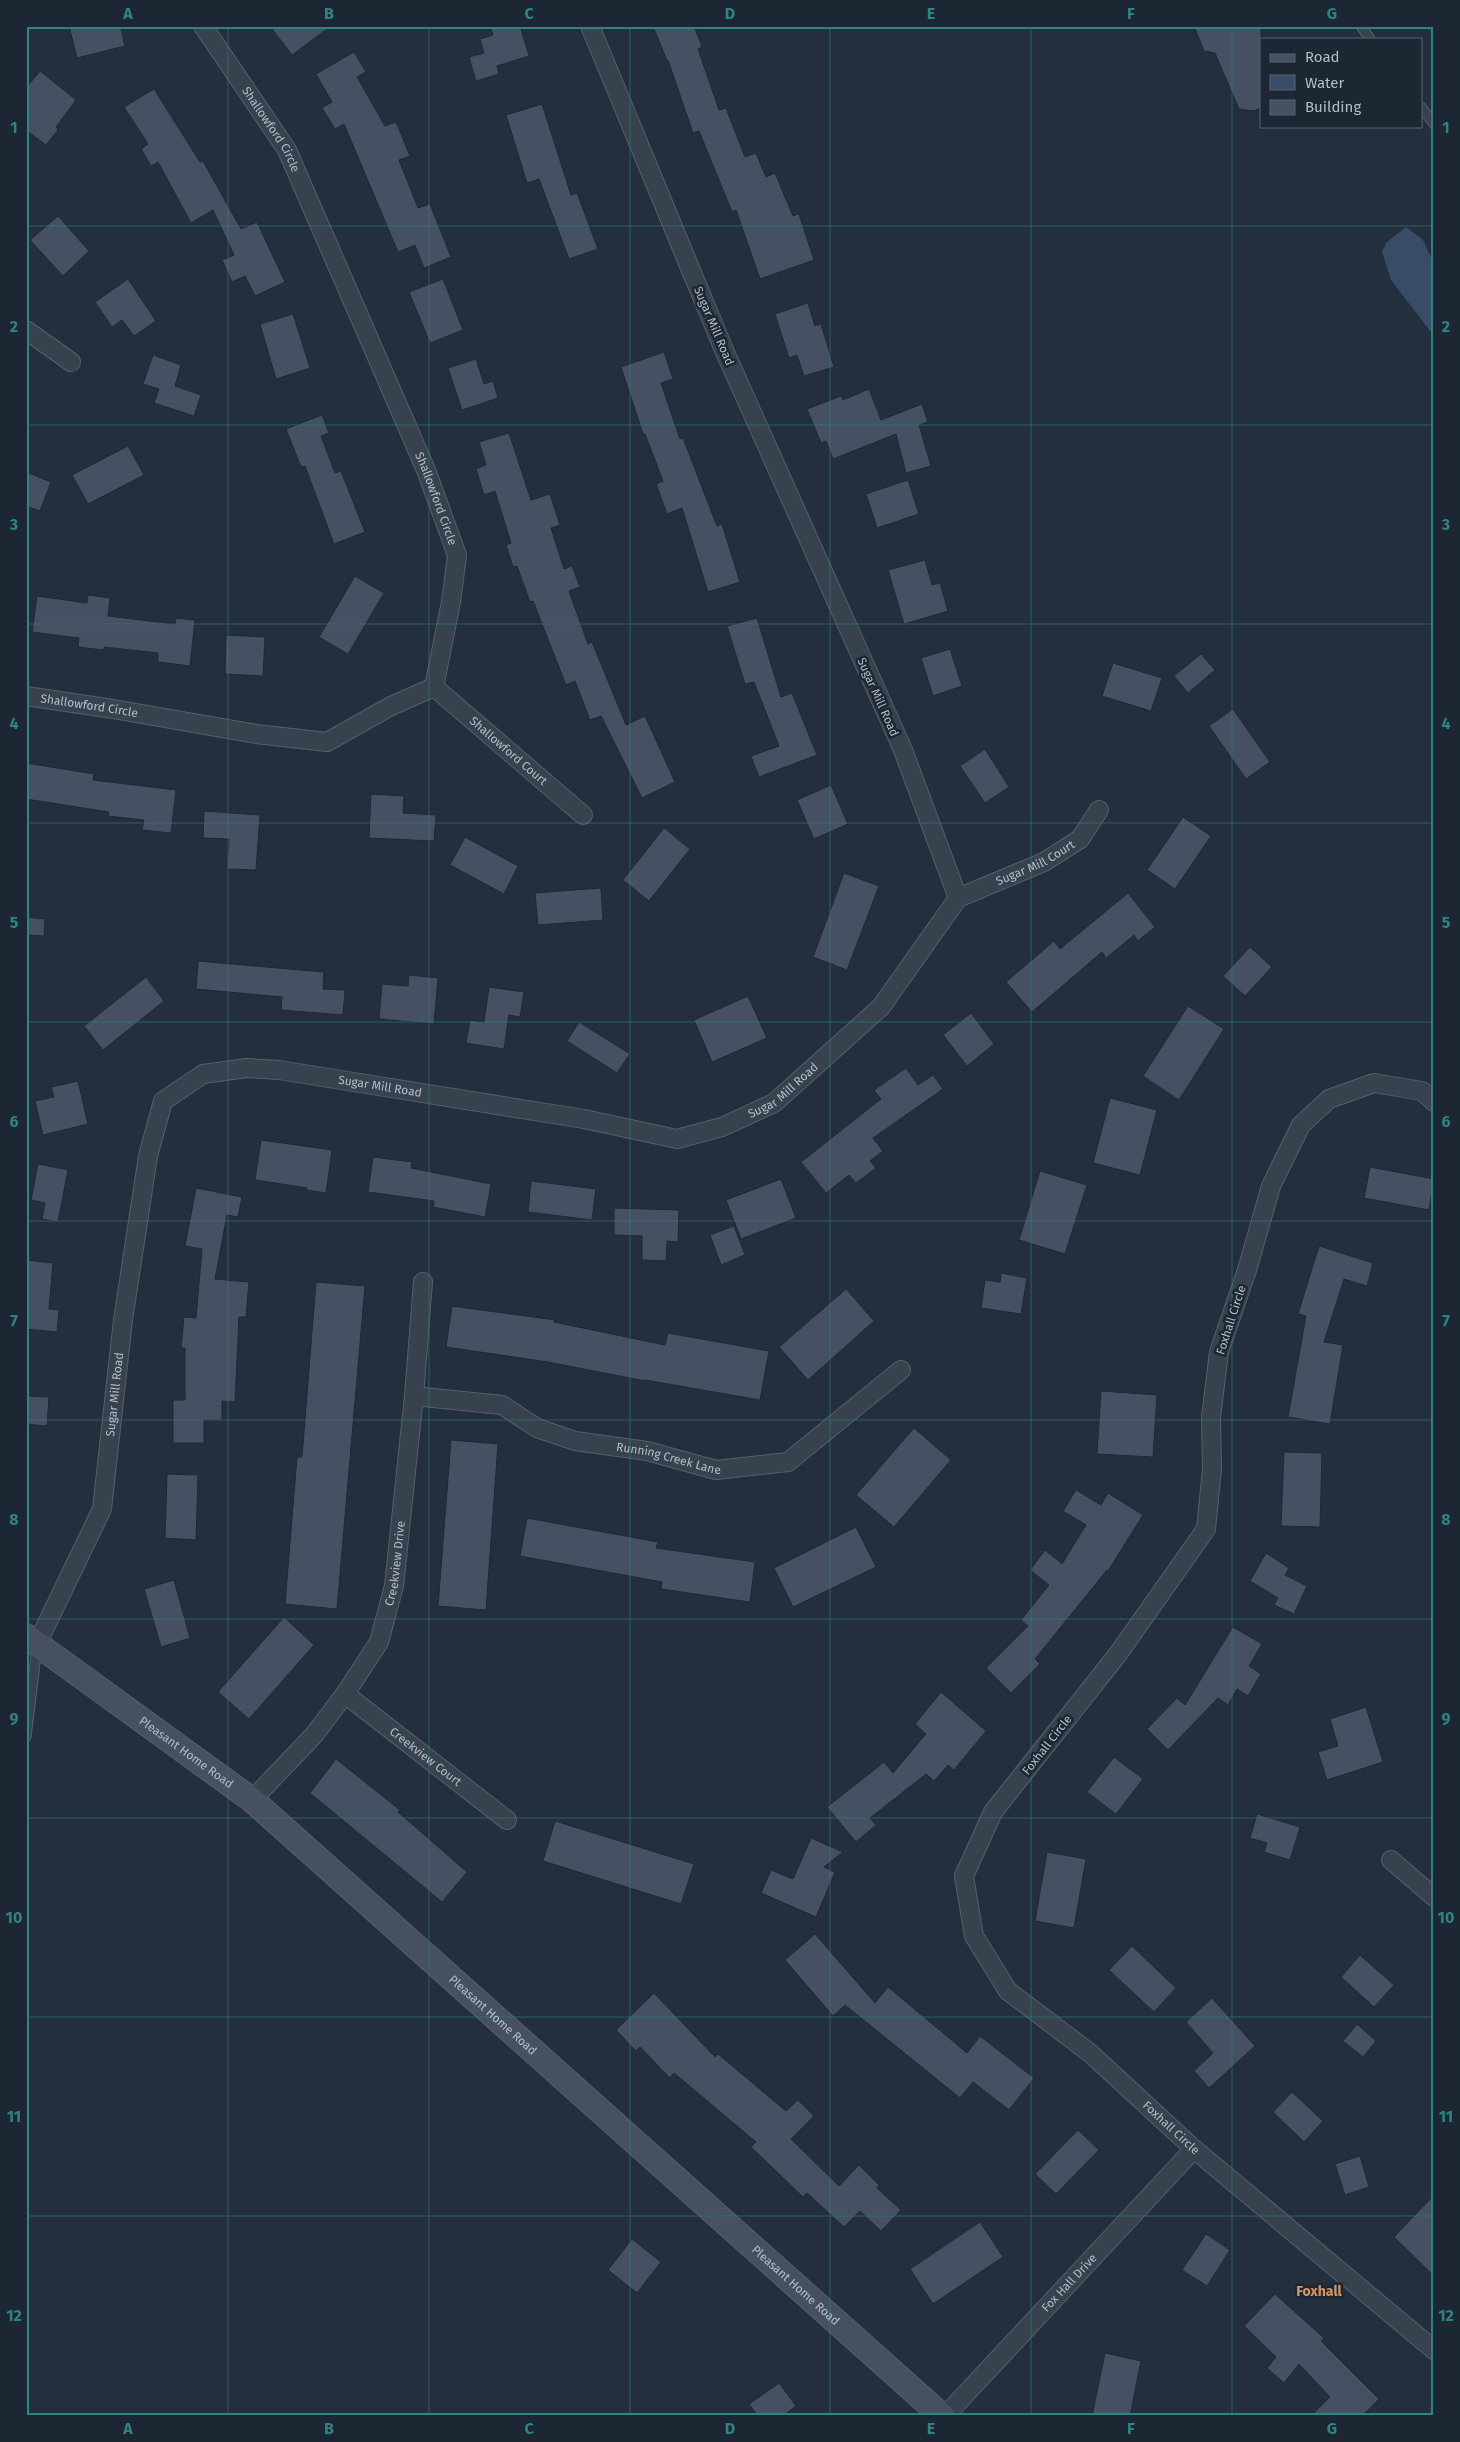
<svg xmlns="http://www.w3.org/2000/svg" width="1460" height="2442" viewBox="0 0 1460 2442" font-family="'Fira Sans',sans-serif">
  <rect width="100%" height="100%" fill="#242f3e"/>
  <!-- water -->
  <polygon fill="#394c67" points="1406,227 1423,240 1434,264 1434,336 1391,280 1382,252 1386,243"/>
  <!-- building -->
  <g fill="#455162" stroke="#1f2835">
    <polygon points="69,26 120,26 125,46 77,58"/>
    <polygon points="270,26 331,26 292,55"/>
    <polygon points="490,26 520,26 529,56 497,66 499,74 476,81 469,57 484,53 480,39 493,35"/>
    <polygon points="653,26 694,26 702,47 698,49 719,110 726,108 745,157 756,153 766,177 775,173 793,216 799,214 814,260 760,279 736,210 732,212 699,131 693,133 668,60 667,61"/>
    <polygon points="1194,26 1261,26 1261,108 1254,111 1239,109 1215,53 1204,51"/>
    <polygon points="354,52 366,72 357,77 385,126 396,122 410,156 399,160 418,208 430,204 451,257 424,268 415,245 398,252 344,124 335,129 322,108 332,102 316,74"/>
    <polygon points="40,71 76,100 56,127 58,130 46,145 26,130 26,88"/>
    <polygon points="154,89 200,162 203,161 241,229 257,222 285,282 255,296 245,276 232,282 222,260 234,255 213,210 191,223 158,162 151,166 141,149 148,144 124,107"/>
    <polygon points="542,104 571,195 577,193 598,249 569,259 539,179 527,183 506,115"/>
    <polygon points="58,216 89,251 63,276 30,240"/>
    <polygon points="128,279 156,321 134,336 122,320 112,327 95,302"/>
    <polygon points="443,279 463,330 430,343 409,292"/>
    <polygon points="808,303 815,326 821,324 834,367 804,376 797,355 789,358 775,314"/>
    <polygon points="293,314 310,368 276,379 260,324"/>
    <polygon points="664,352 673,379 661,383 680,439 683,438 717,526 722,524 740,582 708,592 682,508 667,514 656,484 663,481 645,434 643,434 621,367"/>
    <polygon points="153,355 181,365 175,386 201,395 194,416 154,403 159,389 143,384"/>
    <polygon points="476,359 484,384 493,381 498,398 462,410 448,368"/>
    <polygon points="869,389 881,420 922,404 928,422 919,425 931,466 906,473 896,434 833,459 826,441 821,443 807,409 841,396 843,400"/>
    <polygon points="322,415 329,433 321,436 335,473 341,471 365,532 334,544 305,466 301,467 286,429"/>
    <polygon points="509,433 531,500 550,494 560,525 551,528 564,569 572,566 580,587 569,591 588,644 592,642 626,725 645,716 675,782 642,798 601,716 590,720 575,681 566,685 533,601 530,602 517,566 513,567 506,545 511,543 495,491 484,495 476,469 486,465 479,442"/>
    <polygon points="128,446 144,475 88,504 72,475"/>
    <polygon points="26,472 51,482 40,511 26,506"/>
    <polygon points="908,480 919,514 877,528 866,494"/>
    <polygon points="925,560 932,585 940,583 948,611 904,624 888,570"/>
    <polygon points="355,576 384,593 348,654 319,637"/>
    <polygon points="88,595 110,598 108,616 175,624 176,618 195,620 190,666 158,662 158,653 104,647 104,650 78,647 79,638 32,632 37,596 87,603"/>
    <polygon points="757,618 781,697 792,693 817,755 759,777 751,756 779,746 754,682 745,684 727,626"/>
    <polygon points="226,635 265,637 263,676 225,674"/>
    <polygon points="950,649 962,686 933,696 921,658"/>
    <polygon points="1201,654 1215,670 1188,693 1174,676"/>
    <polygon points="1113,663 1162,678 1151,711 1102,696"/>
    <polygon points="1233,709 1270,762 1246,779 1209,726"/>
    <polygon points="985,749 1009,787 985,803 960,766"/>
    <polygon points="26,763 94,774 93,780 176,790 171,833 142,830 144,820 108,816 109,812 26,799"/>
    <polygon points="831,785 848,824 814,839 797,800"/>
    <polygon points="371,794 404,796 403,813 436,815 434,841 369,838"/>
    <polygon points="204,811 260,815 256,870 227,869 229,839 203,838"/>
    <polygon points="1183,817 1211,836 1175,889 1147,870"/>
    <polygon points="664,828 690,849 649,901 623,880"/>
    <polygon points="465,837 518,866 504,894 450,865"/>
    <polygon points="844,873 879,886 847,970 813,957"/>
    <polygon points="601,888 603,920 538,925 535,893"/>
    <polygon points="1128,893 1155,927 1138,941 1134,935 1106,958 1102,952 1032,1012 1006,982 1054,941 1060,949"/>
    <polygon points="26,917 45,919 44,936 26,935"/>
    <polygon points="1250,947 1272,967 1245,996 1223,976"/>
    <polygon points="198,961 324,972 323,989 345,990 343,1015 281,1010 282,997 196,989"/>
    <polygon points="409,975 438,978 434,1024 379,1019 382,984 408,986"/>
    <polygon points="146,977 164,1001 103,1050 84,1026"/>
    <polygon points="489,987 524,992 520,1017 509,1015 504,1049 466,1043 470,1020 484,1022"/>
    <polygon points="748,996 767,1038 712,1062 694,1020"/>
    <polygon points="1188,1006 1224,1029 1179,1100 1143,1076"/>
    <polygon points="971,1013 994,1044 967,1066 943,1035"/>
    <polygon points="579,1022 630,1054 617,1073 567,1041"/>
    <polygon points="906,1068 918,1085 933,1075 943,1089 873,1138 883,1151 870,1161 876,1168 856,1183 849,1175 826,1193 801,1162 881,1099 874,1090"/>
    <polygon points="78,1081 88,1124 43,1135 35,1101 54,1097 51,1087"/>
    <polygon points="1110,1098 1157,1110 1140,1175 1093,1163"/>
    <polygon points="261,1140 332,1150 326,1193 307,1190 307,1188 255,1180"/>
    <polygon points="373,1157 412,1162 411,1168 491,1184 485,1217 433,1207 434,1201 368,1192"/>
    <polygon points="38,1164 68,1170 58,1222 42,1219 45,1203 31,1200"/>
    <polygon points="1370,1167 1434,1179 1429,1210 1364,1198"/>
    <polygon points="1040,1171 1087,1185 1065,1254 1019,1240"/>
    <polygon points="781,1179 796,1218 741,1239 726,1200"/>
    <polygon points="531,1181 596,1189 592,1220 528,1212"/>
    <polygon points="196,1188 242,1197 238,1217 227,1215 215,1279 249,1282 246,1317 239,1317 235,1402 222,1401 222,1420 204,1420 204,1443 173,1443 173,1400 185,1400 185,1348 181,1348 184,1317 196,1318 202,1249 185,1246"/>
    <polygon points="614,1208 679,1210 678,1242 667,1241 666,1261 642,1260 642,1236 614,1235"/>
    <polygon points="734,1226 745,1255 721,1265 710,1235"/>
    <polygon points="1319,1246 1373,1263 1367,1286 1344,1279 1324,1342 1343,1345 1330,1424 1288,1417 1306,1316 1298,1314"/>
    <polygon points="26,1260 53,1263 49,1309 59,1310 57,1332 26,1329"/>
    <polygon points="1001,1273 1027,1278 1021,1314 981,1308 985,1280 1000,1282"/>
    <polygon points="316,1282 365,1286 337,1609 285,1604 297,1457 302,1457"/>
    <polygon points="846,1289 874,1321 808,1380 779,1347"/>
    <polygon points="452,1306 555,1320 554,1322 665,1345 668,1333 769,1351 760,1400 645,1380 645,1381 548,1362 446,1347"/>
    <polygon points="1101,1391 1157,1395 1153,1457 1097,1454"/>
    <polygon points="26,1396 49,1397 47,1426 26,1424"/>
    <polygon points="914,1428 951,1460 894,1527 856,1495"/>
    <polygon points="451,1440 498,1444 486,1610 438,1606"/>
    <polygon points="1284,1452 1322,1453 1320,1527 1281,1526"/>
    <polygon points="167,1474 198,1475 196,1540 165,1538"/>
    <polygon points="1076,1490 1101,1505 1108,1493 1143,1515 1108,1571 1107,1570 1035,1659 1040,1664 1011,1693 986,1668 1028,1626 1021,1620 1049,1585 1030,1570 1045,1550 1062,1564 1086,1525 1063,1511"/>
    <polygon points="527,1518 658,1542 656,1548 755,1562 750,1602 661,1589 662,1582 520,1556"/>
    <polygon points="856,1527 876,1567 793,1607 774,1568"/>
    <polygon points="1266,1553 1289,1568 1285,1575 1307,1586 1294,1614 1274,1605 1278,1598 1250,1581"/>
    <polygon points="174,1580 190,1638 161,1647 144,1589"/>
    <polygon points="284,1617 314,1645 249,1719 218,1692"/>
    <polygon points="1233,1627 1262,1644 1249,1666 1261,1674 1248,1696 1237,1689 1228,1705 1218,1698 1168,1750 1147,1729 1177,1698 1185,1705"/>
    <polygon points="941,1692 986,1731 954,1770 948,1765 934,1781 926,1774 870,1818 876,1825 856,1842 827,1807 884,1762 893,1773 926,1734 915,1724"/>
    <polygon points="1366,1707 1383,1762 1327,1780 1318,1752 1338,1746 1330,1719"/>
    <polygon points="1114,1757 1143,1779 1116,1814 1087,1792"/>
    <polygon points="336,1759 400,1810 398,1812 467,1872 442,1902 310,1793"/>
    <polygon points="1257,1814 1300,1827 1290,1860 1264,1852 1267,1843 1250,1838"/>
    <polygon points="555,1821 694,1864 681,1904 543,1861"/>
    <polygon points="811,1838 843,1852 824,1867 835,1872 816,1917 761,1893 771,1870 793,1879"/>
    <polygon points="1047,1852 1086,1859 1074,1928 1035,1921"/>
    <polygon points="815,1934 875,2003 888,1987 967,2053 980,2036 1034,2078 1009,2110 973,2082 960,2098 845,2005 833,2016 785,1960"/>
    <polygon points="1132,1946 1176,1988 1154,2012 1109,1970"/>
    <polygon points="1360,1955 1394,1985 1374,2007 1341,1977"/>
    <polygon points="654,1993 715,2057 718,2054 786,2111 798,2100 814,2116 791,2139 839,2186 859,2165 879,2185 877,2188 901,2210 881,2231 860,2211 844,2227 807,2193 803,2197 751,2147 756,2142 674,2073 670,2078 640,2047 636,2051 616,2030"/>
    <polygon points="1212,1998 1255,2046 1209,2088 1194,2071 1213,2053 1186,2022"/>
    <polygon points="1357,2024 1376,2041 1363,2057 1343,2041"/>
    <polygon points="1292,2092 1323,2121 1304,2142 1273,2112"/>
    <polygon points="1078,2130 1099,2150 1056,2194 1035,2174"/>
    <polygon points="1360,2156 1369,2187 1345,2195 1335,2164"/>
    <polygon points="1434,2195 1434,2276 1394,2237"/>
    <polygon points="980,2222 1003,2257 933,2304 910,2269"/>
    <polygon points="1206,2234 1230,2250 1207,2286 1182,2270"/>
    <polygon points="632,2239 661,2262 637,2293 608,2270"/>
    <polygon points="1275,2294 1324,2338 1321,2341 1379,2399 1362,2416 1311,2416 1330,2397 1299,2364 1284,2383 1267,2368 1276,2357 1244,2326"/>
    <polygon points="1105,2353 1141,2361 1130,2416 1092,2416"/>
    <polygon points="779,2383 796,2406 783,2416 758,2416 749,2404"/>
  </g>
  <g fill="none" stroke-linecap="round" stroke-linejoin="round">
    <defs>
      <g id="service">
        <polyline points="1361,26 1370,39"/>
        <polyline points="1421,107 1434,124"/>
        <polyline points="26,1737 37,1647"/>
      </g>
      <g id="minor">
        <path id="s1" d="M203 26 287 150 426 470 457 555 451 602 434 687"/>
        <polyline points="26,330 71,362"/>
        <path id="s2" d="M434 687 583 815"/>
        <path id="s3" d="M26 696 113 709 256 734 327 742 391 706 434 687"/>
        <path id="s4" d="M958 898 1044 862 1080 839 1099 810"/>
        <path id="s5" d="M1434 1102 1422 1091 1374 1083 1329 1099 1301 1125 1271 1186 1247 1270 1219 1352 1211 1417 1212 1469 1206 1529 1118 1654 993 1812 964 1876 974 1936 1008 1991 1090 2053 1194 2149 1434 2350"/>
        <path id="s6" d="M414 1396 502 1405 537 1428 575 1441 647 1451 716 1470 788 1462 901 1370"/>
        <path id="s7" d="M37 1644 102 1509 123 1320 148 1156 163 1101 203 1074 247 1068 279 1070 584 1119 677 1139 722 1127 774 1103 881 1007 958 898 903 750 724 350 590 26"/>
        <path id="s8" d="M345 1694 507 1820"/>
        <path id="s9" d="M252 1800 314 1735 345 1694 379 1642 394 1586 414 1396 423 1282"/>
        <polyline points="1391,1860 1434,1897"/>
        <path id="s10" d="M945 2416 1194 2149"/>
      </g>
      <g id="secondary">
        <path id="s11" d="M26 1636 252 1800 942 2416"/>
      </g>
    </defs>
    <!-- service casing -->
    <use href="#service" stroke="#565f6c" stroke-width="11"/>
    <!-- minor casing -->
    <use href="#minor" stroke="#565f6c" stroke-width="20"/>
    <!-- secondary casing -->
    <use href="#secondary" stroke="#565f6c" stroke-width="26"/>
    <!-- service -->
    <use href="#service" stroke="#38414e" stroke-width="9"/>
    <!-- minor -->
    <use href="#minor" stroke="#38414e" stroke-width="18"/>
    <!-- secondary -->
    <use href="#secondary" stroke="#465061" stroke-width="24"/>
  </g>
  <!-- grid -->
  <path fill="none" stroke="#308480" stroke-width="1" stroke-opacity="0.55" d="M228 26V2416M429 26V2416M630 26V2416M830 26V2416M1031 26V2416M1232 26V2416M26 226H1434M26 425H1434M26 624H1434M26 823H1434M26 1022H1434M26 1221H1434M26 1420H1434M26 1619H1434M26 1818H1434M26 2017H1434M26 2216H1434"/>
  <g text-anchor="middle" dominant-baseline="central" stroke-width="5" stroke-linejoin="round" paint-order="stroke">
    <!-- street labels -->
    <g font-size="12" fill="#b4bcc9" stroke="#1d2633">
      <text stroke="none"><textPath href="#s1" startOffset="124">Shallowford Circle</textPath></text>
      <text transform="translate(714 326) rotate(67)">Sugar Mill Road</text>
      <text stroke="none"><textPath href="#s1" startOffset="529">Shallowford Circle</textPath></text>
      <text transform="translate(878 697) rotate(66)">Sugar Mill Road</text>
      <text stroke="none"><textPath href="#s3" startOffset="64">Shallowford Circle</textPath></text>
      <text stroke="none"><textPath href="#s2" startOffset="98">Shallowford Court</textPath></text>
      <text stroke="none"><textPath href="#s4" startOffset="85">Sugar Mill Court</textPath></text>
      <text stroke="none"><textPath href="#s7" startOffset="790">Sugar Mill Road</textPath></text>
      <text stroke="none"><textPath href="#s7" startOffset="1210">Sugar Mill Road</textPath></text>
      <text transform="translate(1231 1320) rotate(-72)">Foxhall Circle</text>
      <text stroke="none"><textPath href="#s7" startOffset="265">Sugar Mill Road</textPath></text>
      <text stroke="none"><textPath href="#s6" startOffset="266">Running Creek Lane</textPath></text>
      <text stroke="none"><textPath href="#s9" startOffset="284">Creekview Drive</textPath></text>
      <text transform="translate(1047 1745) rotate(-52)">Foxhall Circle</text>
      <text stroke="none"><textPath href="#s11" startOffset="198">Pleasant Home Road</textPath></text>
      <text stroke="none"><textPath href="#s8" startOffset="102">Creekview Court</textPath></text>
      <text stroke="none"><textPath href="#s11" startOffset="602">Pleasant Home Road</textPath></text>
      <text stroke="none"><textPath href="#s5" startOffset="1334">Foxhall Circle</textPath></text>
      <text stroke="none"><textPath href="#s10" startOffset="182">Fox Hall Drive</textPath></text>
      <text stroke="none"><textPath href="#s11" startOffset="1008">Pleasant Home Road</textPath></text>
    </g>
    <!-- neighbourhood labels -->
    <g font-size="14" font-weight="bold" fill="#d59563" stroke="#1d2633">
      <text x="1319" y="2291">Foxhall</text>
    </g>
  </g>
  <!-- border -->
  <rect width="1460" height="2442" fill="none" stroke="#1d2633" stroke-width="55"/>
  <!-- legend -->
  <rect x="1260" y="38" width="162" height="90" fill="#1d2633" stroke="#59626f"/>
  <rect x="1270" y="54" width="25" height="8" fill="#465061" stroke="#59626f"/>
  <text x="1305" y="62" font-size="15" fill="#b4bcc9">Road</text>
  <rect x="1270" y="75" width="25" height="15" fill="#394c67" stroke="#59626f"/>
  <text x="1305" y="88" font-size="15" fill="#b4bcc9">Water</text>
  <rect x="1270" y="100" width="25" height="15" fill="#455162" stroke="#59626f"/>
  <text x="1305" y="112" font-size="15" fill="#b4bcc9">Building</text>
  <rect x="28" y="28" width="1404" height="2386" fill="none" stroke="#308480" stroke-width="2"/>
  <g font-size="16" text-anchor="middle" font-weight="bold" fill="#308480">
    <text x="128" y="19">A</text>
    <text x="329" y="19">B</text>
    <text x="529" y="19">C</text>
    <text x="730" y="19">D</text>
    <text x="931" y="19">E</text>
    <text x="1131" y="19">F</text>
    <text x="1332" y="19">G</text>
    <text x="14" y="133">1</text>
    <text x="1446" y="133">1</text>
    <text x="14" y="332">2</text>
    <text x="1446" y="332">2</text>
    <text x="14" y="530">3</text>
    <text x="1446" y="530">3</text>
    <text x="14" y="729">4</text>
    <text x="1446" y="729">4</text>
    <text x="14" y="928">5</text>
    <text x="1446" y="928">5</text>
    <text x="14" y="1127">6</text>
    <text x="1446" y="1127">6</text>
    <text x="14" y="1326">7</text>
    <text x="1446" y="1326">7</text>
    <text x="14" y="1525">8</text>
    <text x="1446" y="1525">8</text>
    <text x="14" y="1724">9</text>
    <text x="1446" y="1724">9</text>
    <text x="14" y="1923">10</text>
    <text x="1446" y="1923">10</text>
    <text x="14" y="2122">11</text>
    <text x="1446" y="2122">11</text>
    <text x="14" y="2321">12</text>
    <text x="1446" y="2321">12</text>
    <text x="128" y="2434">A</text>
    <text x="329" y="2434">B</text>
    <text x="529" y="2434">C</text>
    <text x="730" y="2434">D</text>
    <text x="931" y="2434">E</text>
    <text x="1131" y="2434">F</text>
    <text x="1332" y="2434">G</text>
  </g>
</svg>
